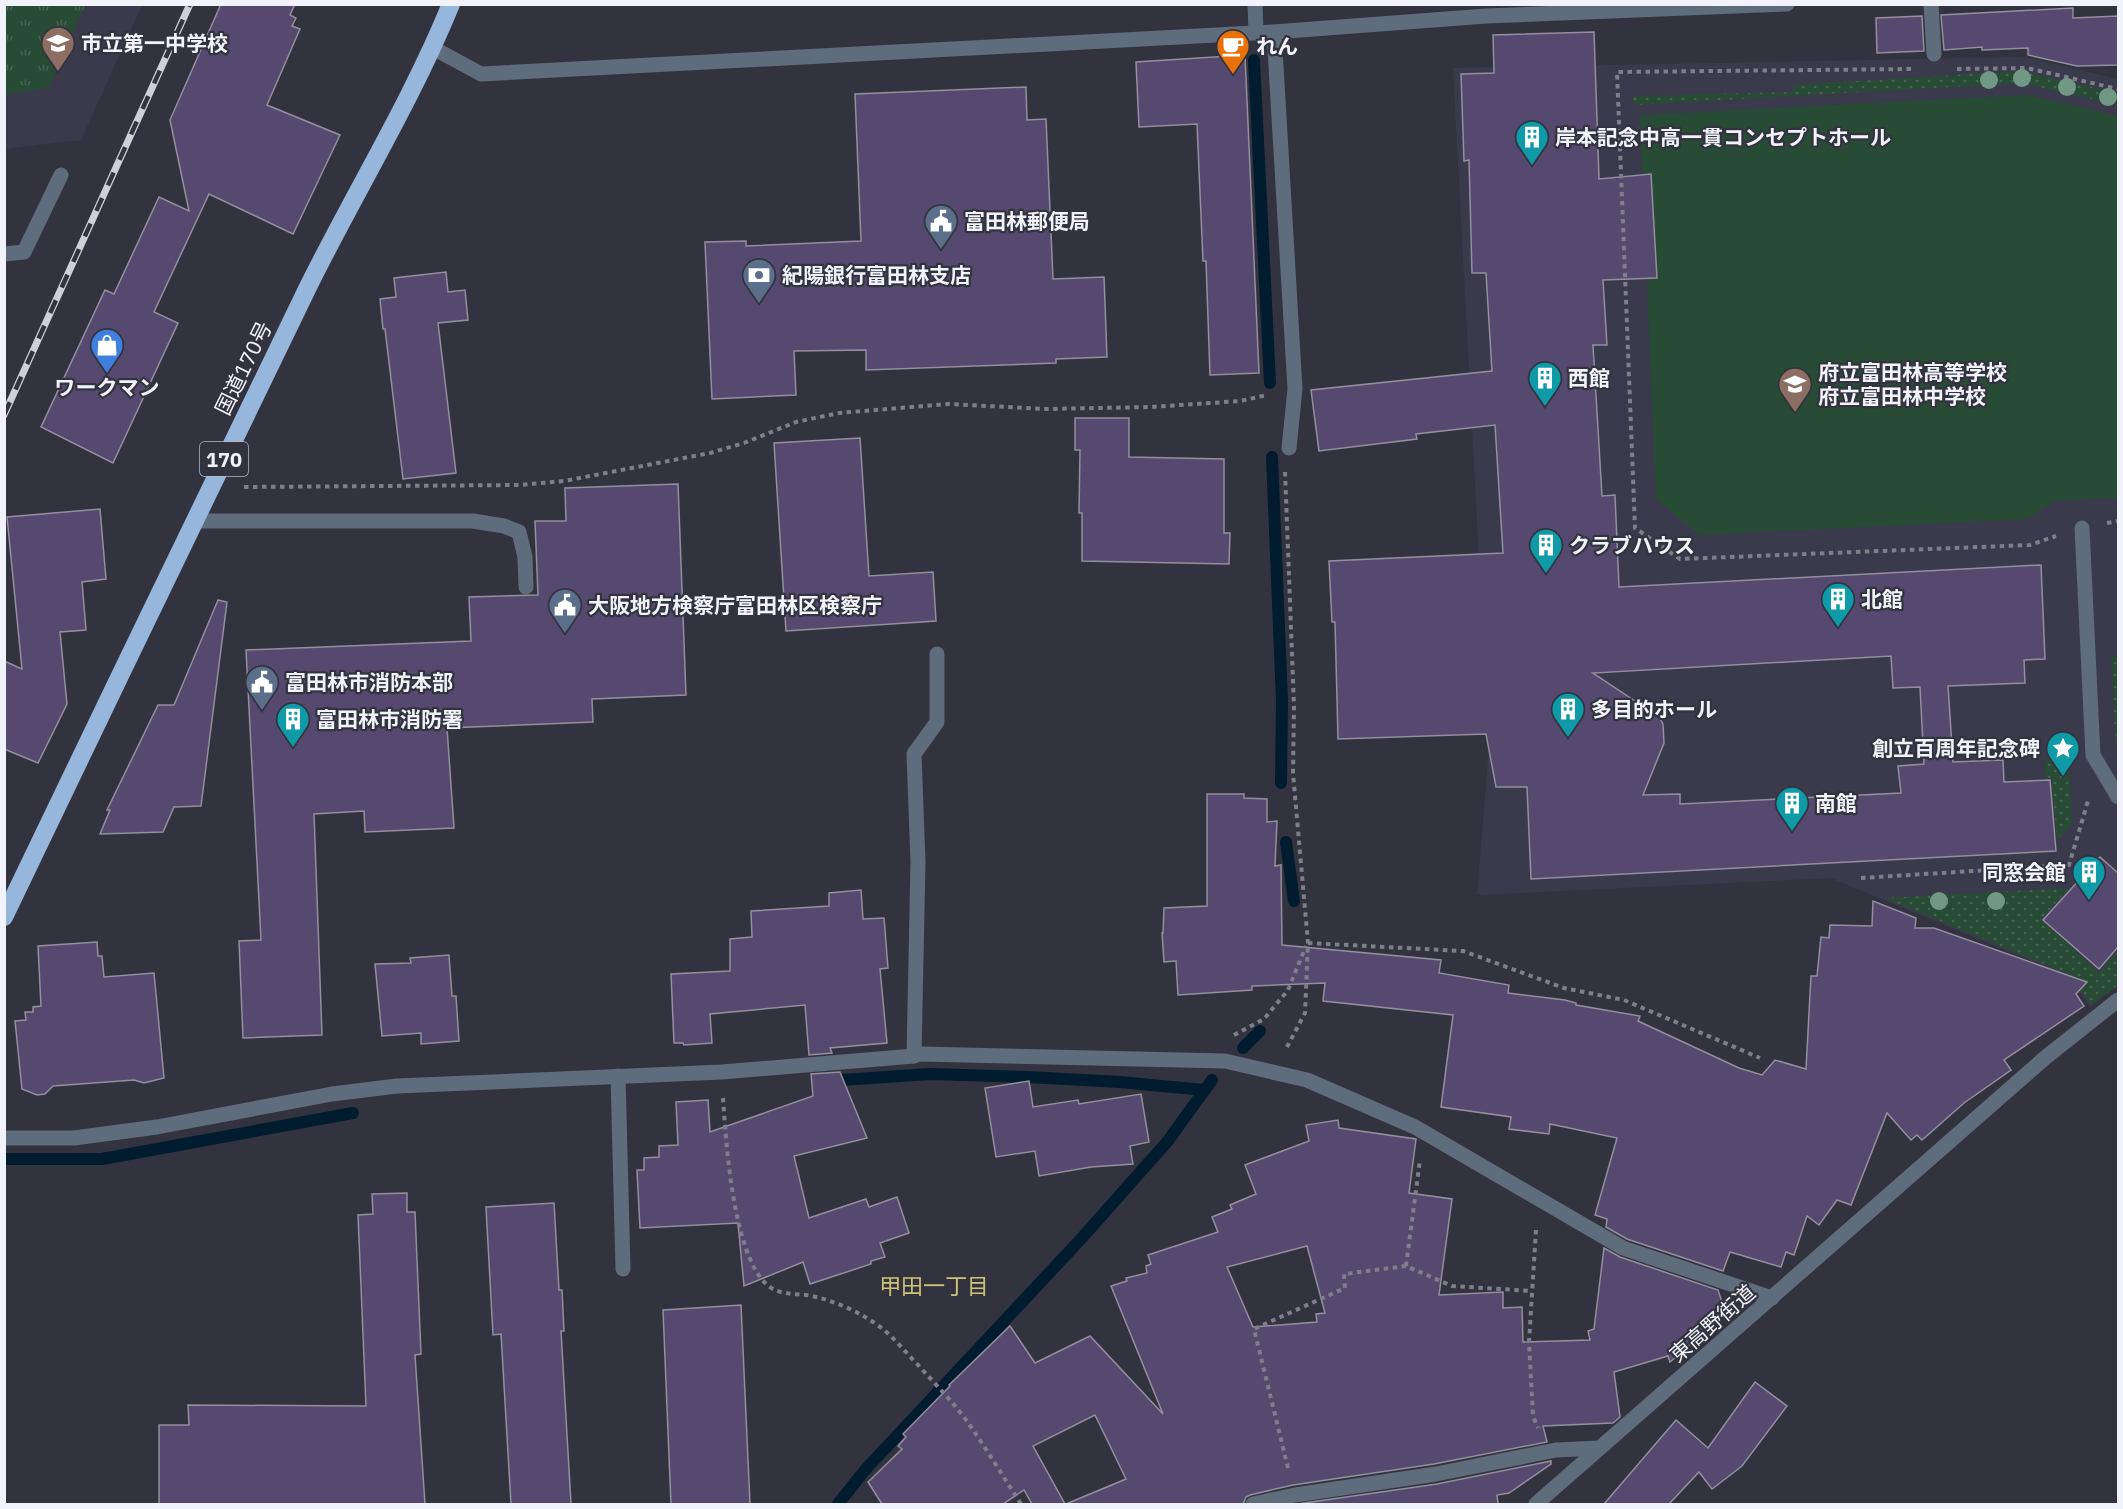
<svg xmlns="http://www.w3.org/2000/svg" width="2123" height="1509" viewBox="0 0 2123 1509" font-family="'IBM Plex Sans','Noto Sans JP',sans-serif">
  <defs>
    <pattern id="grass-tufts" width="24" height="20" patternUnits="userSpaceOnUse" patternTransform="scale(1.5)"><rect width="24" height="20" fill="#274b35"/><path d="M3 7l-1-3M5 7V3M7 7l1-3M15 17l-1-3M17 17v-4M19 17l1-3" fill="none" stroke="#476553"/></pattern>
    <pattern id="garden-dots" width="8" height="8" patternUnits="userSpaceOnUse" patternTransform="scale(1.5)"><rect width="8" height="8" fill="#274b35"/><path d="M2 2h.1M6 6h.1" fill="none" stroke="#476553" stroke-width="1.8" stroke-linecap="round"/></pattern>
  </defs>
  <rect width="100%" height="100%" fill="#33333f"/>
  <!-- built -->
  <g fill="#3a3a4c">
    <polygon points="4,5 142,5 81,140 5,149"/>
    <polygon points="2025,57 2118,79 2118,986 2090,1007 2070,977 1831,878 1477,895 1489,747 1453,68"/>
  </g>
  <!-- grass -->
  <polygon fill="url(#grass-tufts)" points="4,5 85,5 49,88 5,94"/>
  <!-- garden -->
  <g fill="url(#garden-dots)">
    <polygon points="2020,71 2118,93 2118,105 2022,83 1634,105 1633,96 1793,92 1793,85"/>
    <polygon points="2111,657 2118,657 2118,746 2116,746"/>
    <polygon points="2069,758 2072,824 2057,840 2052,780 2046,777 2044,759"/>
    <polygon points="2069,888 2041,919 2099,973 2118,950 2118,985 2091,1005 2071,975 1885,898"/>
  </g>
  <!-- pitch -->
  <polygon fill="#274b35" points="2027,95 2118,116 2118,498 2054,501 2027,519 1700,535 1656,499 1640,115"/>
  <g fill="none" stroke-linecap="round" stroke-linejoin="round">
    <!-- stream -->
    <g stroke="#001c2e" stroke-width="12">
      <polyline points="1254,60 1270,383"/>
      <polyline points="1272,457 1282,701 1281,783"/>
      <polyline points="1286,842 1294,901"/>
      <polyline points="1243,1048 1260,1031"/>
      <polyline points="841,1080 930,1074 1028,1077 1120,1082 1204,1090"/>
      <polyline points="4,1159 102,1159 353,1113"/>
      <polyline points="838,1504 865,1470 1080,1240 1167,1142 1212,1080"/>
    </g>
  </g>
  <!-- building -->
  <g fill="#564970" stroke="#938f9d" stroke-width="1.5" fill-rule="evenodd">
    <polygon points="221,4 295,4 290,15 296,18 292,26 300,29 267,105 340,135 293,234 209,194 154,312 178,323 113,463 41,427 105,290 114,294 159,197 189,211 170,120"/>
    <polygon points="2073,8 2073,18 2118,16 2118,65 2077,66 2028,55 2028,48 1982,50 1982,47 1944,50 1941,15"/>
    <polygon points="1922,16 1924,51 1877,53 1876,18"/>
    <path d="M1594 32 1599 179 1651 174 1657 278 1603 280 1607 345H1593L1602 496 1615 495 1619 587 2041 565 2045 659 2024 660 2025 683 1948 686 1953 762 2003 760 2004 782 2050 780 2056 851 1531 879 1527 787H1496L1486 734 1338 739 1335 622H1332L1329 561 1503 553 1495 425 1416 434 1417 439 1319 451 1311 390 1492 371 1486 273H1472L1469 160 1464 161 1461 74 1494 73 1493 35ZM1891 656 1893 688 1920 687 1924 764 1898 766 1901 793 1680 804V794L1643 795 1664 743 1663 724 1659 717 1593 673Z"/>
    <polygon points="1245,55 1259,373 1210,375 1206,261 1203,261 1197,124 1139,127 1136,62"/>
    <polygon points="1026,87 1027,120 1046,119 1053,279 1104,277 1107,357 1056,359 1056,363 866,370 866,350 794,351 796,395 712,399 705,242 746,241 746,246 861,241 855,94"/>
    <polygon points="446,272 448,292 465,290 468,320 438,323 456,473 403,479 385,329 383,329 380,299 396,297 394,278"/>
    <polygon points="1075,418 1129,418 1129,457 1224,459 1224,533 1230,533 1229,564 1082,561 1082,513 1079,513 1080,450 1075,450"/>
    <polygon points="860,438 869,576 933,572 936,621 786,631 774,443"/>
    <polygon points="678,484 686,695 592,699 593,722 447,728 454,828 365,832 364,811 314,814 322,1035 243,1038 239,941 261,940 246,650 471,641 469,597 538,595 535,521 566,521 565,488"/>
    <polygon points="100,509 106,579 82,582 86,630 60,632 67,704 38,763 4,749 4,661 22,669 7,517"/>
    <polygon points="218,600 227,602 201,806 174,807 163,832 100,834 110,810 107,810 158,705 174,705"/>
    <polygon points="1207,794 1244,794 1244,798 1267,799 1267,822 1277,821 1275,866 1281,865 1282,945 1441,960 1439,973 1509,985 1508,993 1565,1000 1576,1003 1576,1005 1640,1016 1638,1021 1739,1068 1762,1075 1775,1060 1806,1069 1811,976 1817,976 1821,937 1829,938 1830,925 1872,926 1873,901 1916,918 1915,928 1934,928 2087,982 2076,994 2084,1006 2004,1060 2011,1070 1964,1103 1922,1140 1917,1135 1911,1140 1887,1113 1851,1205 1837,1200 1819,1225 1807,1216 1794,1255 1786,1252 1781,1267 1730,1252 1723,1271 1627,1239 1606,1227 1607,1219 1595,1215 1617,1138 1550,1124 1549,1134 1509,1129 1511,1117 1441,1107 1453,1015 1323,1001 1325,983 1252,986 1252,990 1178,995 1176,961 1164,962 1162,933 1163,933 1164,908 1207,906"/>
    <polygon points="2100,857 2118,873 2118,947 2099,969 2043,920"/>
    <polygon points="861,890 863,919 884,918 888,968 880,969 887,1043 830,1048 832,1053 809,1055 805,1005 710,1014 712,1043 684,1045 683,1043 674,1043 671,974 730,971 730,939 752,937 751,911 829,906 829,893"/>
    <polygon points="97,942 98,956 102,956 104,977 154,973 164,1078 144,1083 134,1080 53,1086 45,1094 37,1095 22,1089 15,1021 26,1020 25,1012 33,1012 33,1007 41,1006 38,946"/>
    <polygon points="449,955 452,996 456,996 459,1041 421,1044 421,1033 382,1036 375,964 411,963 410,958"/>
    <polygon points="840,1072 867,1138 794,1156 809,1218 866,1199 869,1207 897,1197 909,1233 880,1243 885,1257 871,1261 871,1264 810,1284 803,1262 744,1286 738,1223 640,1228 637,1170 644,1170 644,1158 659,1157 659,1146 678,1145 676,1102 708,1100 710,1132 813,1096 811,1074"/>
    <polygon points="1029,1081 1033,1107 1078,1100 1079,1104 1141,1094 1149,1142 1130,1146 1133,1164 1091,1167 1039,1176 1035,1151 996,1157 985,1088"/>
    <path d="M1338 1120 1339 1128 1416 1139 1409 1193 1452 1199 1439 1295 1503 1292V1308L1522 1307 1523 1342 1590 1340 1588 1331 1594 1329 1604 1248 1620 1257 1718 1290 1726 1314 1670 1362 1668 1356 1614 1372 1620 1417 1613 1423 1543 1426 1547 1442 1434 1464 1293 1485 1250 1495 1246 1497 1243 1504H1066L1126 1479 1095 1415 1033 1446 1065 1504H1032L1024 1490 1003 1504H882L868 1482 902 1449 898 1446 906 1437 903 1434 950 1386 949 1385 1010 1326 1035 1363 1090 1336 1163 1414 1111 1286 1127 1281 1126 1278 1147 1273 1146 1266 1151 1264 1148 1255 1218 1232 1212 1217 1232 1209 1230 1205 1256 1194 1245 1165 1309 1141 1306 1125ZM1307 1246 1325 1313 1316 1314 1317 1322 1253 1327 1227 1267Z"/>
    <polygon points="407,1193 407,1212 415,1212 421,1354 415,1355 425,1504 159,1504 159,1425 189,1425 188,1405 366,1406 358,1215 373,1214 372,1194"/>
    <polygon points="554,1203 559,1290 562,1290 564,1331 561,1331 571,1504 511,1504 501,1334 493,1335 486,1207"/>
    <polygon points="741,1305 750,1504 671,1504 663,1310"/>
    <polygon points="1755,1382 1787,1406 1742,1466 1712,1489 1699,1472 1669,1504 1604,1504 1676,1420 1708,1448"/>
    <polygon points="1551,1461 1551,1464 1509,1493 1497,1495 1498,1504 1297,1504 1437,1484"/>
  </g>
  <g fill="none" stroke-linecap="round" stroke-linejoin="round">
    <!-- path -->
    <g stroke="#7f7f8a" stroke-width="4" stroke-dasharray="4.5 4.5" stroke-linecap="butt">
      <polyline points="1911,69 1617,72 1635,528 1680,559 2030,545 2056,536"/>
      <polyline points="1957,69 2027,68 2118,89"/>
      <polyline points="1285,472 1294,706 1293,773 1308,943 1305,1013 1287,1047"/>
      <polyline points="244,487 519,485 564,481 710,453 744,443 796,422 839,413 948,404 1047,409 1151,407 1240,401 1267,395"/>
      <polyline points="2107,523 2118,521"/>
      <polyline points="1861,878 2069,865 2088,801"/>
      <polyline points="1308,943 1463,951 1564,988 1624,1000 1760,1058"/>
      <polyline points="1234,1035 1264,1019 1288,990 1306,946"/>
      <path d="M723 1098C726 1140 733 1271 775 1290 784 1294 795 1294 806 1295 832 1299 863 1313 884 1330 897 1341 907 1354 919 1366 936 1385 954 1403 969 1424 987 1450 1004 1478 1021 1504"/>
      <polyline points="1536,1230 1529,1342 1533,1416 1538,1428"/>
      <polyline points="1406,1266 1420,1160"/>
      <polyline points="1288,1468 1254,1329 1345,1288 1344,1274 1406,1266 1452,1286 1532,1291"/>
    </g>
    <!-- minor -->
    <g stroke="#5e6c7b" stroke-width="15">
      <polyline points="1255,4 1256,33"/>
      <polyline points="1931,4 1934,54"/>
      <polyline points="1274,32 1295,389 1289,448"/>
      <polyline points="433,48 481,74 1274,32 1486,16 1787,4"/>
      <polyline points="4,254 24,252 61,175"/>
      <polyline points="194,521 473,521 504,526 519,532 525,557 526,587"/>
      <polyline points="2082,528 2093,755 2118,797"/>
      <polyline points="914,1056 918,862 914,754 937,722 937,654"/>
      <polyline points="618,1076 623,1269"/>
      <polyline points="4,1138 74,1138 157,1127 332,1094 397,1086 722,1072 914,1056 920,1054 1225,1061 1307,1080 1415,1127 1623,1248 1772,1298"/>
      <polyline points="1253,1504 1295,1495 1436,1474 1556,1450 1600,1448"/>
      <polyline points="1536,1504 2046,1057 2118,1000"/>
    </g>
    <!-- highway -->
    <path stroke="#96b7db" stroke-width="18" d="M4 917C105 707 206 496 308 287 355 192 411 102 451 4"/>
    <defs>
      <polyline id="rail" points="4,415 190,4"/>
    </defs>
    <!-- rail casing -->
    <use href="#rail" stroke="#cfcfd8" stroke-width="7"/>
    <!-- rail -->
    <use href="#rail" stroke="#33333f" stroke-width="4.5" stroke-dasharray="14" stroke-linecap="butt"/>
  </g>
  <!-- trees -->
  <g fill="#719884">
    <circle cx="2022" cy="78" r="9"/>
    <circle cx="1989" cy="80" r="9"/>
    <circle cx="2067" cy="87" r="9"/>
    <circle cx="2108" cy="97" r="9"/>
    <circle cx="1939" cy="901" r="9"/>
    <circle cx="1996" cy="901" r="9"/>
  </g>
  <!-- icons -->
  <defs>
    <symbol id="school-pin" viewBox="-11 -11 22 30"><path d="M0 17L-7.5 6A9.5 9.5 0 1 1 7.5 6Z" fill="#8d6e63" stroke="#33333f"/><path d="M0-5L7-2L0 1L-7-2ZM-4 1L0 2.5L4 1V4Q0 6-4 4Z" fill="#fff"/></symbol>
    <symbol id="cafe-pin" viewBox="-11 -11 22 30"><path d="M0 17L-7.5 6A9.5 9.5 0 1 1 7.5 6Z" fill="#e8710a" stroke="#33333f"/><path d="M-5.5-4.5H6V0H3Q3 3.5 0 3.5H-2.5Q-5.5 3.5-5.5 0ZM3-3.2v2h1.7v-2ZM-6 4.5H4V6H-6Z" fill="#fff"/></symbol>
    <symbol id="building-pin" viewBox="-11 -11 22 30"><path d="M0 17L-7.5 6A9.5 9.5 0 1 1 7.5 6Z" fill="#0f9aa8" stroke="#33333f"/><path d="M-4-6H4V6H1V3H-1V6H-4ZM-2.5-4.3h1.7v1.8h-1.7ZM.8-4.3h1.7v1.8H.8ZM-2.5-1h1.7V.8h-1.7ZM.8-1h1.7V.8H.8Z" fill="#fff"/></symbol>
    <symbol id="civic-pin" viewBox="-11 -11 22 30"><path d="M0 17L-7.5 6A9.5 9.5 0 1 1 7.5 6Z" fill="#5c6f8a" stroke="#33333f"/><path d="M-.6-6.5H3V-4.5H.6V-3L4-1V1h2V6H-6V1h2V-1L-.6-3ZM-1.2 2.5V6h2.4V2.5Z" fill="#fff"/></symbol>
    <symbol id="bank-pin" viewBox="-11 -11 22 30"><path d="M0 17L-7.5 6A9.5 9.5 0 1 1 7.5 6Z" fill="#5c6f8a" stroke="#33333f"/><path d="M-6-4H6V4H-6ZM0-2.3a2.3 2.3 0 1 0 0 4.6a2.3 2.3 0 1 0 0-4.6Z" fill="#fff"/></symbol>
    <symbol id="shop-pin" viewBox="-11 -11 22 30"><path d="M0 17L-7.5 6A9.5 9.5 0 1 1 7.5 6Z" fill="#3f7fe0" stroke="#33333f"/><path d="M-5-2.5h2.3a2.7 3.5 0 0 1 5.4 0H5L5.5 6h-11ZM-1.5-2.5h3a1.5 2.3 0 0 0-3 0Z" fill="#fff"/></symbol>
    <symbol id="sight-pin" viewBox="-11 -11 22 30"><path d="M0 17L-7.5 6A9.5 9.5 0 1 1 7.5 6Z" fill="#0f9aa8" stroke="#33333f"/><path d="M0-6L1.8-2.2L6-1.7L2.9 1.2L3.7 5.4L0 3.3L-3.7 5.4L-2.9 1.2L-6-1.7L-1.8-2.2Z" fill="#fff"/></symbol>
  </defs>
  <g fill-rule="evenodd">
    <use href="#school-pin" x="39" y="24" width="38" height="52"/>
    <use href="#cafe-pin" x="1214" y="27" width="38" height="52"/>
    <use href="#building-pin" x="1513" y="118" width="38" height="52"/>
    <use href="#civic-pin" x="922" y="202" width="38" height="52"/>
    <use href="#bank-pin" x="740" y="256" width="38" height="52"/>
    <use href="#shop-pin" x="88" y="326" width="38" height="52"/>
    <use href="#building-pin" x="1526" y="359" width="38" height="52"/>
    <use href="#school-pin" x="1776" y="365" width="38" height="52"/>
    <use href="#building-pin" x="1527" y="526" width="38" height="52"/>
    <use href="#building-pin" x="1819" y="580" width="38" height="52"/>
    <use href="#civic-pin" x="546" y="586" width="38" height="52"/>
    <use href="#civic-pin" x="243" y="663" width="38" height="52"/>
    <use href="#building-pin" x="1549" y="690" width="38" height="52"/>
    <use href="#building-pin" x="274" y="700" width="38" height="52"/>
    <use href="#sight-pin" x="2044" y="729" width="38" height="52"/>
    <use href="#building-pin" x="1773" y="784" width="38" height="52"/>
    <use href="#building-pin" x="2070" y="853" width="38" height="52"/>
  </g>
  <g text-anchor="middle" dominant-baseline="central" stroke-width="4.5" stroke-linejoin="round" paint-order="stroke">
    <!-- shield labels -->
    <rect fill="#33333f" stroke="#b9b9c2" stroke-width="1.5" x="200" y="442" width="48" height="34" rx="4.5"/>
    <g font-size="20" font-weight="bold" fill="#f2f2fa">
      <text x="224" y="459">170</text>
    </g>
    <!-- poi labels -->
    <g font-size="21" font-weight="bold" fill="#f2f2fa" stroke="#33333f" text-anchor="start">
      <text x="81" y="43">市立第一中学校</text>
      <text x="1256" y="46">れん</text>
      <text x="1555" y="137">岸本記念中高一貫コンセプトホール</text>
      <text x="964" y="221">富田林郵便局</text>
      <text x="782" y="275">紀陽銀行富田林支店</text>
      <text x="1818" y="372">府立富田林高等学校<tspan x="1818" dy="24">府立富田林中学校</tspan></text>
      <text x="1568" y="378">西館</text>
      <text x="107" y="387" text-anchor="middle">ワークマン</text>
      <text x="1569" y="545">クラブハウス</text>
      <text x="1861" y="599">北館</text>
      <text x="588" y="605">大阪地方検察庁富田林区検察庁</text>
      <text x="285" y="682">富田林市消防本部</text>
      <text x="1591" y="709">多目的ホール</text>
      <text x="316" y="719">富田林市消防署</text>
      <text x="2040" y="748" text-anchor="end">創立百周年記念碑</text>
      <text x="1815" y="803">南館</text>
      <text x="2066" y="872" text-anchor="end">同窓会館</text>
    </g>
    <!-- street labels -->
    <g font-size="21" fill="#f2f2fa" stroke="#33333f">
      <text transform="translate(243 368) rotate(-64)">国道170号</text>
      <text transform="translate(1712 1323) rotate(-41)">東高野街道</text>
    </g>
    <!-- neighbourhood labels -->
    <g font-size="22" fill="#ccc375" stroke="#33333f">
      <text x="934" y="1285">甲田一丁目</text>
    </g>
  </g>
  <!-- border -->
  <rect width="2123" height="1509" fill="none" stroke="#f2f2fa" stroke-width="12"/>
</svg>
